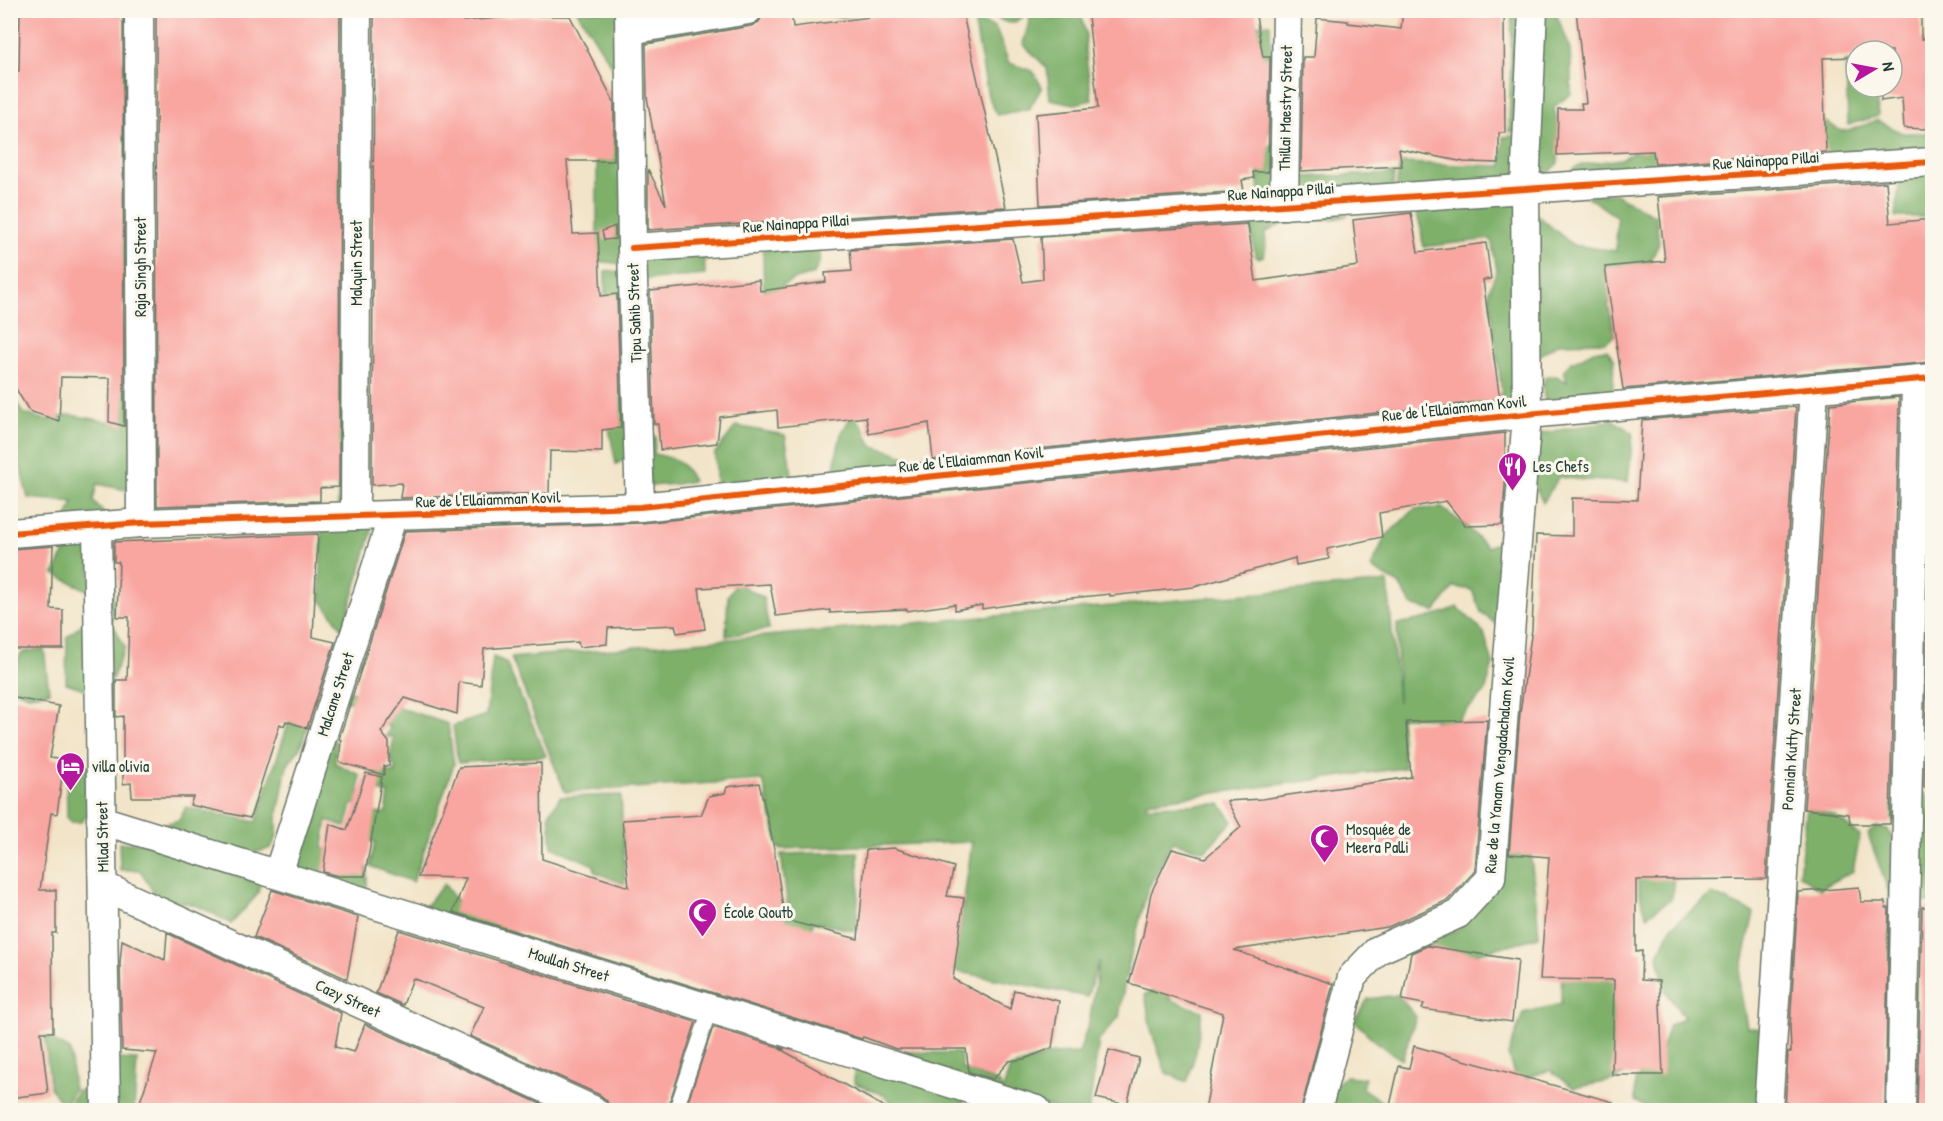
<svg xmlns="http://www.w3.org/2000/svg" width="1943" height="1121" viewBox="0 0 1943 1121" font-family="'Patrick Hand',sans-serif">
  <rect width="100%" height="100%" fill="#fbf7ec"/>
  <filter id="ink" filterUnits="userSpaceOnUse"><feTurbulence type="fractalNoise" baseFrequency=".0167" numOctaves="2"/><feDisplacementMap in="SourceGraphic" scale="12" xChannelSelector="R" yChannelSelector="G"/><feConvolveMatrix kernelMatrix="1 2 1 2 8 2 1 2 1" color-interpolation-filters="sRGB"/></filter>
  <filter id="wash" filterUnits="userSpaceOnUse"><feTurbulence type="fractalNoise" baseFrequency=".008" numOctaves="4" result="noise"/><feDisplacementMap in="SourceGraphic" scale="24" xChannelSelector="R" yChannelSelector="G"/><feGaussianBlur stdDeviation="1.35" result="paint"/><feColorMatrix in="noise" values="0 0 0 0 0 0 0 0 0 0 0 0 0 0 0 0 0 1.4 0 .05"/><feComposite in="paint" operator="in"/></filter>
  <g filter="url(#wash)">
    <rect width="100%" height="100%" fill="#f2e4c8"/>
    <!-- forest -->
    <g fill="#7eb06b" stroke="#4e7650" stroke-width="1.5">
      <polygon points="338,11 351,11 353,506 338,505"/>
      <polygon points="577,11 623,11 624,85"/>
      <path d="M810 11H863C847 21 827 16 810 11Z"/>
      <path d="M982 11 1028 10V11C1010 33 1003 19 982 11Z"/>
      <polygon points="1050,11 1053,19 1081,15 1086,34 1085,50 1092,100 1075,104 1050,99 1047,68 1023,44 1031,14"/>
      <polygon points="1512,11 1528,11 1523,131 1509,132"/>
      <path d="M1539 11H1556C1558 23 1566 34 1569 46 1572 61 1571 79 1571 94L1554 107 1558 131V163L1548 174 1534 170Z"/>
      <polygon points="974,20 995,27 1009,63 1033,71 1042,87 1029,109 997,115 988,96"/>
      <polygon points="1270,24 1272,74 1269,131 1256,151 1243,25"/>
      <polygon points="11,27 16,27 15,66 11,66"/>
      <polygon points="1856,61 1856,87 1876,87 1878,116 1848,125 1846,62"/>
      <polygon points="121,62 133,62 134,136 121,137"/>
      <polygon points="597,79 621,103 630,265 597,261"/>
      <polygon points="1877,120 1902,133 1926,133 1932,125 1932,155 1571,172 1574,168 1580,165 1621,159 1656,141 1803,129 1825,121 1841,131 1854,129"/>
      <polygon points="1523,135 1522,185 1395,195 1400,163 1502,166 1503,137"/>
      <polygon points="1278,139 1279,200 1259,197 1257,158"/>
      <polygon points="1932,163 1932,209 1924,217 1896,217 1901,164"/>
      <polygon points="1394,174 1392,194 1290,201 1292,177"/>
      <polygon points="122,182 135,186 136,304 123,304"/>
      <polygon points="1522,192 1526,412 1457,416 1466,389 1488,398 1502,393 1489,290 1497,270 1491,239 1423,247 1421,229 1413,200"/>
      <polygon points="1615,194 1656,216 1659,243 1647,269 1626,284 1608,304 1615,335 1605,342 1559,343 1532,360 1537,215 1573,245 1616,251 1617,217 1586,196"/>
      <path d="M1249 212 1348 215C1327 223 1317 218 1296 220 1285 222 1275 227 1265 233L1266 247 1264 256 1258 258 1255 256Z"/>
      <polygon points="821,238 820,260 814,274 795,279 783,285 783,307 764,304 763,250"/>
      <polygon points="704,249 705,275 638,280 637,251"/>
      <polygon points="605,271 626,272 627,458 616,464 604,402"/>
      <polygon points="120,328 136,334 132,491 97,484 93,501 110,520 65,523 73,502 28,498 19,462 11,457 10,393 12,393 23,413 45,420 71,415 123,424"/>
      <polygon points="1596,350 1607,350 1614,359 1612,402 1548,402 1544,398 1543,386 1546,376 1556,376 1567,382 1564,370 1572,362"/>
      <polygon points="852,415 863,426 871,445 903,455 907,464 907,471 847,481 834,466 841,434"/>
      <polygon points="1613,420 1633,433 1628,482 1585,480 1559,477 1543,503 1529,472 1534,435"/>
      <polygon points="736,426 785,435 794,485 717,494 715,453"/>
      <path d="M644 430 656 437 654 454C677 459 682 460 693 481L676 484 650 486Z"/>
      <polygon points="1921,474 1932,486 1932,544 1921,554"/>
      <polygon points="1442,508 1466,526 1487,547 1511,537 1504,631 1481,612 1472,590 1454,587 1435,612 1412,605 1399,584 1371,568 1385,537 1415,509"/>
      <polygon points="374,524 343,630 320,598 322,527"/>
      <polygon points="74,533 89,540 91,592 54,574"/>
      <polygon points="110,570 114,583 112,623 125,647 110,685"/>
      <polygon points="1388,582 1398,702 1397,624 1428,618 1458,607 1484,633 1493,664 1485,692 1461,716 1451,729 1431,718 1400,717 1404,768 1147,802 1146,806 1220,804 1233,821 1205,851 1172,842 1147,891 1126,975 1119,1017 1099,1040 1089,1110 1060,1110 1001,1094 886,1056 902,1052 960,1053 962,1069 1000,1083 1002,1092 1010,1068 1051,1054 1079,1053 1090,1018 1099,961 1087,997 954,971 972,842 779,849 763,780 565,792 511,658"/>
      <polygon points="736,583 763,597 769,629 726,636 728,596"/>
      <polygon points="88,619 93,692 66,683 67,637"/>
      <polygon points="1899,620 1897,821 1892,820 1891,627"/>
      <polygon points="44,649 49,692 28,695 11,688 11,668 23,652"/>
      <polygon points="493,657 506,662 546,756 458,763 453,726 486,715"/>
      <polygon points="348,690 448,724 454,764 413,882 370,866 375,842 363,837 367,814 386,813 389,794 369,788 374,770 395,773 395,767 390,758 394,737 386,737 390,727 378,722 377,712 337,697"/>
      <polygon points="299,691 310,718 301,746 287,766 277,818 277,835 271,848 243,856 150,828 179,820 186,807 256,822"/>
      <polygon points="327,738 336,741 335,763 360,775 358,803 352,805 346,827 327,820 323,848 367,868 367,899 282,872"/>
      <polygon points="66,760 82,760 91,770 92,809 81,822 70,822 67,817"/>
      <polygon points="1913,793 1925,793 1932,803 1932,902 1914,903"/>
      <path d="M1524 794C1528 842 1536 889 1539 937L1467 956 1422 959 1414 949 1460 929 1489 893 1504 799Z"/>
      <polygon points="621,795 625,884 595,872 594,865 552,847 549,814 560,797"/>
      <polygon points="1807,808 1835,816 1860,836 1853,871 1820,889 1799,875"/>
      <polygon points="1876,827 1888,830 1894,839 1890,1022 1889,893 1868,834"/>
      <path d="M160 842 263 878 257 895 231 924C202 907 194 900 159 902L140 870H120L119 843Z"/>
      <polygon points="858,852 859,883 856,931 813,922 803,999 773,907 788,909 781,854"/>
      <polygon points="1634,863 1674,874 1672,898 1647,916 1641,899"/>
      <polygon points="444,884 462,908 510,909 518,944 421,911"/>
      <polygon points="1712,894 1754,913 1739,981 1747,1027 1765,1030 1765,1110 1652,1110 1635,1101 1635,1080 1659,1058 1669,1025 1684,1018 1665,990 1658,955 1672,926"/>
      <polygon points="1562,955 1614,980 1626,1074 1610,1081 1574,1088 1550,1070 1516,1081 1508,1055 1523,1013 1561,1004"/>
      <polygon points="1166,987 1171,1000 1202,1011 1196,1052 1187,1082 1166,1073 1151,1030 1145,994"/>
      <polygon points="1398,995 1416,1017 1402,1060 1377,1043 1354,1021 1368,999"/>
      <polygon points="45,1036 70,1050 74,1090 64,1106 50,1088"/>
      <polygon points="855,1057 966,1093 961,1110 901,1110 883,1095 854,1083"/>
      <polygon points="117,1059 137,1060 134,1110 114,1110"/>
      <polygon points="1346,1076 1365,1078 1362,1088 1385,1104 1381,1110 1332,1110 1333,1087"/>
      <polygon points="95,1089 96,1110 68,1110 67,1107 78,1090"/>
    </g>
    <g id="blocks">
      <!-- building -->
      <g fill="#f9a6a1">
        <polygon points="20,10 123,10 124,426 109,422 110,378 61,377 59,421 29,411 10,379 10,71 19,71"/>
        <polygon points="156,10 340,10 339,487 320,488 320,501 157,506"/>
        <polygon points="374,10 462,10 463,21 523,16 570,16 614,102 614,161 567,161 573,234 598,233 601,296 617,294 621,428 602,430 602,452 550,451 549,493 400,498 402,483 372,485"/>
        <polygon points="782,10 791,10 793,27 916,11 917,15 962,10 1006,207 648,230 648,169 666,205 647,97 646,44 751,26 759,22 764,13"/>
        <polygon points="1136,10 1255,10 1263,57 1270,57 1268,172 1253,172 1254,178 1242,180 1244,191 1040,205 1036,114 1098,108 1088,16"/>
        <polygon points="1403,10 1504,10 1505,133 1499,133 1499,163 1464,162 1399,149 1402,166 1301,171 1303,57 1314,57 1317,18 1348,21 1348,23 1401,29"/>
        <polygon points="1576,10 1921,10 1921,39 1932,39 1932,120 1925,129 1904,128 1902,98 1881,101 1881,87 1892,87 1892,51 1856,51 1856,57 1823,58 1826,152 1655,164 1653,151 1557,155 1558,109 1582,109 1581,103 1586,103"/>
        <polygon points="1886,182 1890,223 1932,219 1932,362 1623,389 1605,267 1665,261 1658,197"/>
        <polygon points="1411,213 1418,252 1486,243 1491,279 1483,280 1500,400 933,460 929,423 869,434 866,417 778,427 777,410 720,417 717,443 660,450 658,424 654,424 650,291 759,280 760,291 826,282 825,273 852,271 850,250 1013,239 1023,282 1043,279 1041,237 1248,224 1256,281 1358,266 1353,220"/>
        <polygon points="615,226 615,239 604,240 602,231"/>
        <polygon points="1899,397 1890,824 1850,824 1849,814 1804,809 1830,404"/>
        <polygon points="1796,407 1766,879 1636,880 1636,952 1642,951 1641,980 1659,981 1663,1075 1612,1075 1614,980 1540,979 1549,857 1509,854 1520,713 1532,629 1536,535 1572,536 1572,498 1637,500 1642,420"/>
        <polygon points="1505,433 1505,485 1502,525 1466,526 1446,501 1379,513 1382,537 1327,549 1329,559 1296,565 1295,558 1194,587 1110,596 1110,594 1022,603 982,609 982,605 955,610 955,604 907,611 907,609 830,613 830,610 776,616 770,584 699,588 705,629 677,633 675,625 608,628 607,644 579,647 578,642 484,649 481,685 459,682 457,714 405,698 381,732 389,742 389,766 384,766 384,775 339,762 341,740 339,739 405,531 642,523"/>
        <polygon points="318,534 313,637 335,642 307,728 286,721 284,726 280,724 250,818 190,805 193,797 132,797 131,783 123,784 123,716 116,717 116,680 127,680 129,617 117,617 119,562 114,562 114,542"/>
        <polygon points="53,546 51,609 63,610 63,649 10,649 10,549"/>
        <polygon points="1929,563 1932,563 1932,788 1924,787"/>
        <polygon points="10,697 59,706 50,758 62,760 62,777 57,814 51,813 40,890 56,890 56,933 52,933 53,1032 41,1032 48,1093 10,1098"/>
        <polygon points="1487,720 1475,871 1448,900 1388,927 1234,950 1333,984 1301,1110 1205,1110 1223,1013 1129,983 1143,935 1151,893 1172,849 1205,858 1241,827 1227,801 1262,799 1411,777 1406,722"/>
        <polygon points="541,763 542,859 629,887 622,820 701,815 709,796 725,793 727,787 759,783 773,843 785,920 858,939 866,850 894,848 954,867 947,896 964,898 953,979 1010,1009 1014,990 1059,1001 1052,1048 1024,1059 1009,1061 993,1079 969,1072 966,1049 896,1049 863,1037 862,1039 453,912 466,878 418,877 459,767"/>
        <polygon points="366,773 382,777 365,876 338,876 323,872 330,824 347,830"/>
        <polygon points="1859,887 1861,902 1885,902 1886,908 1889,908 1885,1110 1785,1110 1788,1052 1791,1052 1790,1027 1798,892"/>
        <polygon points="272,890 358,917 347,979 254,937"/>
        <polygon points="1922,907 1932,907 1932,1110 1917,1110"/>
        <polygon points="399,930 696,1022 667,1110 609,1110 607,1101 600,1095 470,1036 484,1007 413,978 403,1005 376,993"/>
        <polygon points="167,933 341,1013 335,1047 354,1052 365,1024 554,1110 137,1110 157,1053 122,1050 120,963 122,940 165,960"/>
        <polygon points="1429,945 1428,946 1518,960 1512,1022 1422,1009 1424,1004 1402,1000 1411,953"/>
        <polygon points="713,1027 785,1049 780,1049 890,1110 685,1110"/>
        <polygon points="1414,1046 1613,1102 1612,1110 1389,1110 1399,1066 1409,1068"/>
        <polygon points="1109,1050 1139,1058 1127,1105 1096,1098"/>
      </g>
    </g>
  </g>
  <g filter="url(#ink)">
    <use href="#blocks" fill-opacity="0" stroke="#697768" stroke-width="1.5"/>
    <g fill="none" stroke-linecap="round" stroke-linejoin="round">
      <defs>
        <polyline id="lane" points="676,1110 710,1009"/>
        <g id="street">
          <polyline points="139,10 141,523"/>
          <polyline points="629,10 632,248 640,507"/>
          <polyline points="630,30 748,10"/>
          <polyline points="1284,205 1287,10"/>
          <polyline points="632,248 1932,162"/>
          <polyline points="355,516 357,10"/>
          <polyline points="97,527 106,1110"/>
          <polyline points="10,533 141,523 640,507 1527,414 1932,378"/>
          <polyline points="101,820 1037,1110"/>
          <polyline points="278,874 393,515"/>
          <polyline points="103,886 593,1110"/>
          <polyline points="1317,1110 1352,977 1378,950 1458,914 1491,878 1527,414 1525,189 1533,10"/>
          <polyline points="1768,1110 1814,388"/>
          <polyline points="1901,1110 1916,380"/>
        </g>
      </defs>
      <!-- lane casing -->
      <use href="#lane" stroke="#697768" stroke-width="16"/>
      <!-- street casing -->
      <use href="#street" stroke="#697768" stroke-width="31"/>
      <!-- lane -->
      <use href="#lane" stroke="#fff" stroke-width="14"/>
      <!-- street -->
      <use href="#street" stroke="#fff" stroke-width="28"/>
      <defs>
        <g id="cycleway">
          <polyline points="632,248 1932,162"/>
          <polyline points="10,533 141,523 640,507 1527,414 1932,378"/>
        </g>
      </defs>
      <!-- cycleway casing -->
      <use href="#cycleway" stroke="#fbf7ec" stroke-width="10"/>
      <!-- cycleway -->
      <use href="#cycleway" stroke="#e8590c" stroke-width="6"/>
    </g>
  </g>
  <!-- icons -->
  <defs>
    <symbol id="restaurant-pin" viewBox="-11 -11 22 30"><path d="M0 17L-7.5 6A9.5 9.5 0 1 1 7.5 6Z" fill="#b5179e" stroke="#fbf7ec"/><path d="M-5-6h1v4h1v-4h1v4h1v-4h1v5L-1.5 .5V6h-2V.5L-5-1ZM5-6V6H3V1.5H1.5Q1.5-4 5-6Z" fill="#fff"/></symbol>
    <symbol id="hotel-pin" viewBox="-11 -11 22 30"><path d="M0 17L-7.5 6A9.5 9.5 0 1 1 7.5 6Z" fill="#b5179e" stroke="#fbf7ec"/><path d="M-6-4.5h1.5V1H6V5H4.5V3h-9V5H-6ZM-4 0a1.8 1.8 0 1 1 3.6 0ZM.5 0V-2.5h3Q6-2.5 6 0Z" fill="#fff"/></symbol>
    <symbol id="mosque-pin" viewBox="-11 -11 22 30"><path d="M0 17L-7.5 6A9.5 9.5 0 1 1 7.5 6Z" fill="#b5179e" stroke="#fbf7ec"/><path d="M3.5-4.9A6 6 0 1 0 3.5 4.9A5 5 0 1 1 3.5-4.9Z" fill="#fff"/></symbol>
  </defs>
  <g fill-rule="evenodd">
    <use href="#restaurant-pin" x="1496" y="450" width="33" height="45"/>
    <use href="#hotel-pin" x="54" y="750" width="33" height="45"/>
    <use href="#mosque-pin" x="1308" y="822" width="33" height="45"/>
    <use href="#mosque-pin" x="686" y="896" width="33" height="45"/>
  </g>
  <g text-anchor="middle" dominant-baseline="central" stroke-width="6" stroke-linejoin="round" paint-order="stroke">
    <!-- street labels -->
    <g font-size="16" fill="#1f3d34" stroke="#fbf7ec">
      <text transform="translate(1285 108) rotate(-89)">Thillai Maestry Street</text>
      <text transform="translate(1766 160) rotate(-4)">Rue Nainappa Pillai</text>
      <text transform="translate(1281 191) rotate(-4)">Rue Nainappa Pillai</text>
      <text transform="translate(796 223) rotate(-4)">Rue Nainappa Pillai</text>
      <text transform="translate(356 263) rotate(-90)">Malquin Street</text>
      <text transform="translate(140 267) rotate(-90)">Raja Singh Street</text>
      <text transform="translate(634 313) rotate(-92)">Tipu Sahib Street</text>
      <text transform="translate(1454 408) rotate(-6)">Rue de l'Ellaiamman Kovil</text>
      <text transform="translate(971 459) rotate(-6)">Rue de l'Ellaiamman Kovil</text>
      <text transform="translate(488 499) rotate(-2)">Rue de l'Ellaiamman Kovil</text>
      <text transform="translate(335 694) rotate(-72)">Malcane Street</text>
      <text transform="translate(1791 749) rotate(-86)">Ponniah Kutty Street</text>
      <text transform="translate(1499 765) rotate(-85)">Rue de la Yanam Vengadachalam Kovil</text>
      <text transform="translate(102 837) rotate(-91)">Milad Street</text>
      <text transform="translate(569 964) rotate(17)">Moullah Street</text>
      <text transform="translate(348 998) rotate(25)">Cazy Street</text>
    </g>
    <!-- poi labels -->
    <g font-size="16" fill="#1f3d34" stroke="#fbf7ec" text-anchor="start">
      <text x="1533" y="466">Les Chefs</text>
      <text x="92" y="766">villa olivia</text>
      <text x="1346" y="829">Mosquée de<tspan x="1346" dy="18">Meera Palli</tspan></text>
      <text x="724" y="912">École Qoutb</text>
    </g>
  </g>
  <!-- margin -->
  <rect width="1943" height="1121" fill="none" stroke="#fbf7ec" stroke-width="36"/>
  <!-- north arrow -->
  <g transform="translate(1874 69) rotate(80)"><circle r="28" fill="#fbf7ec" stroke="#a3ada2" stroke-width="1.5"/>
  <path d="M0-4.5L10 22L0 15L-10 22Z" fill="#b5179e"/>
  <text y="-9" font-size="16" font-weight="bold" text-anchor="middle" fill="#1f3d34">N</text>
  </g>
</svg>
